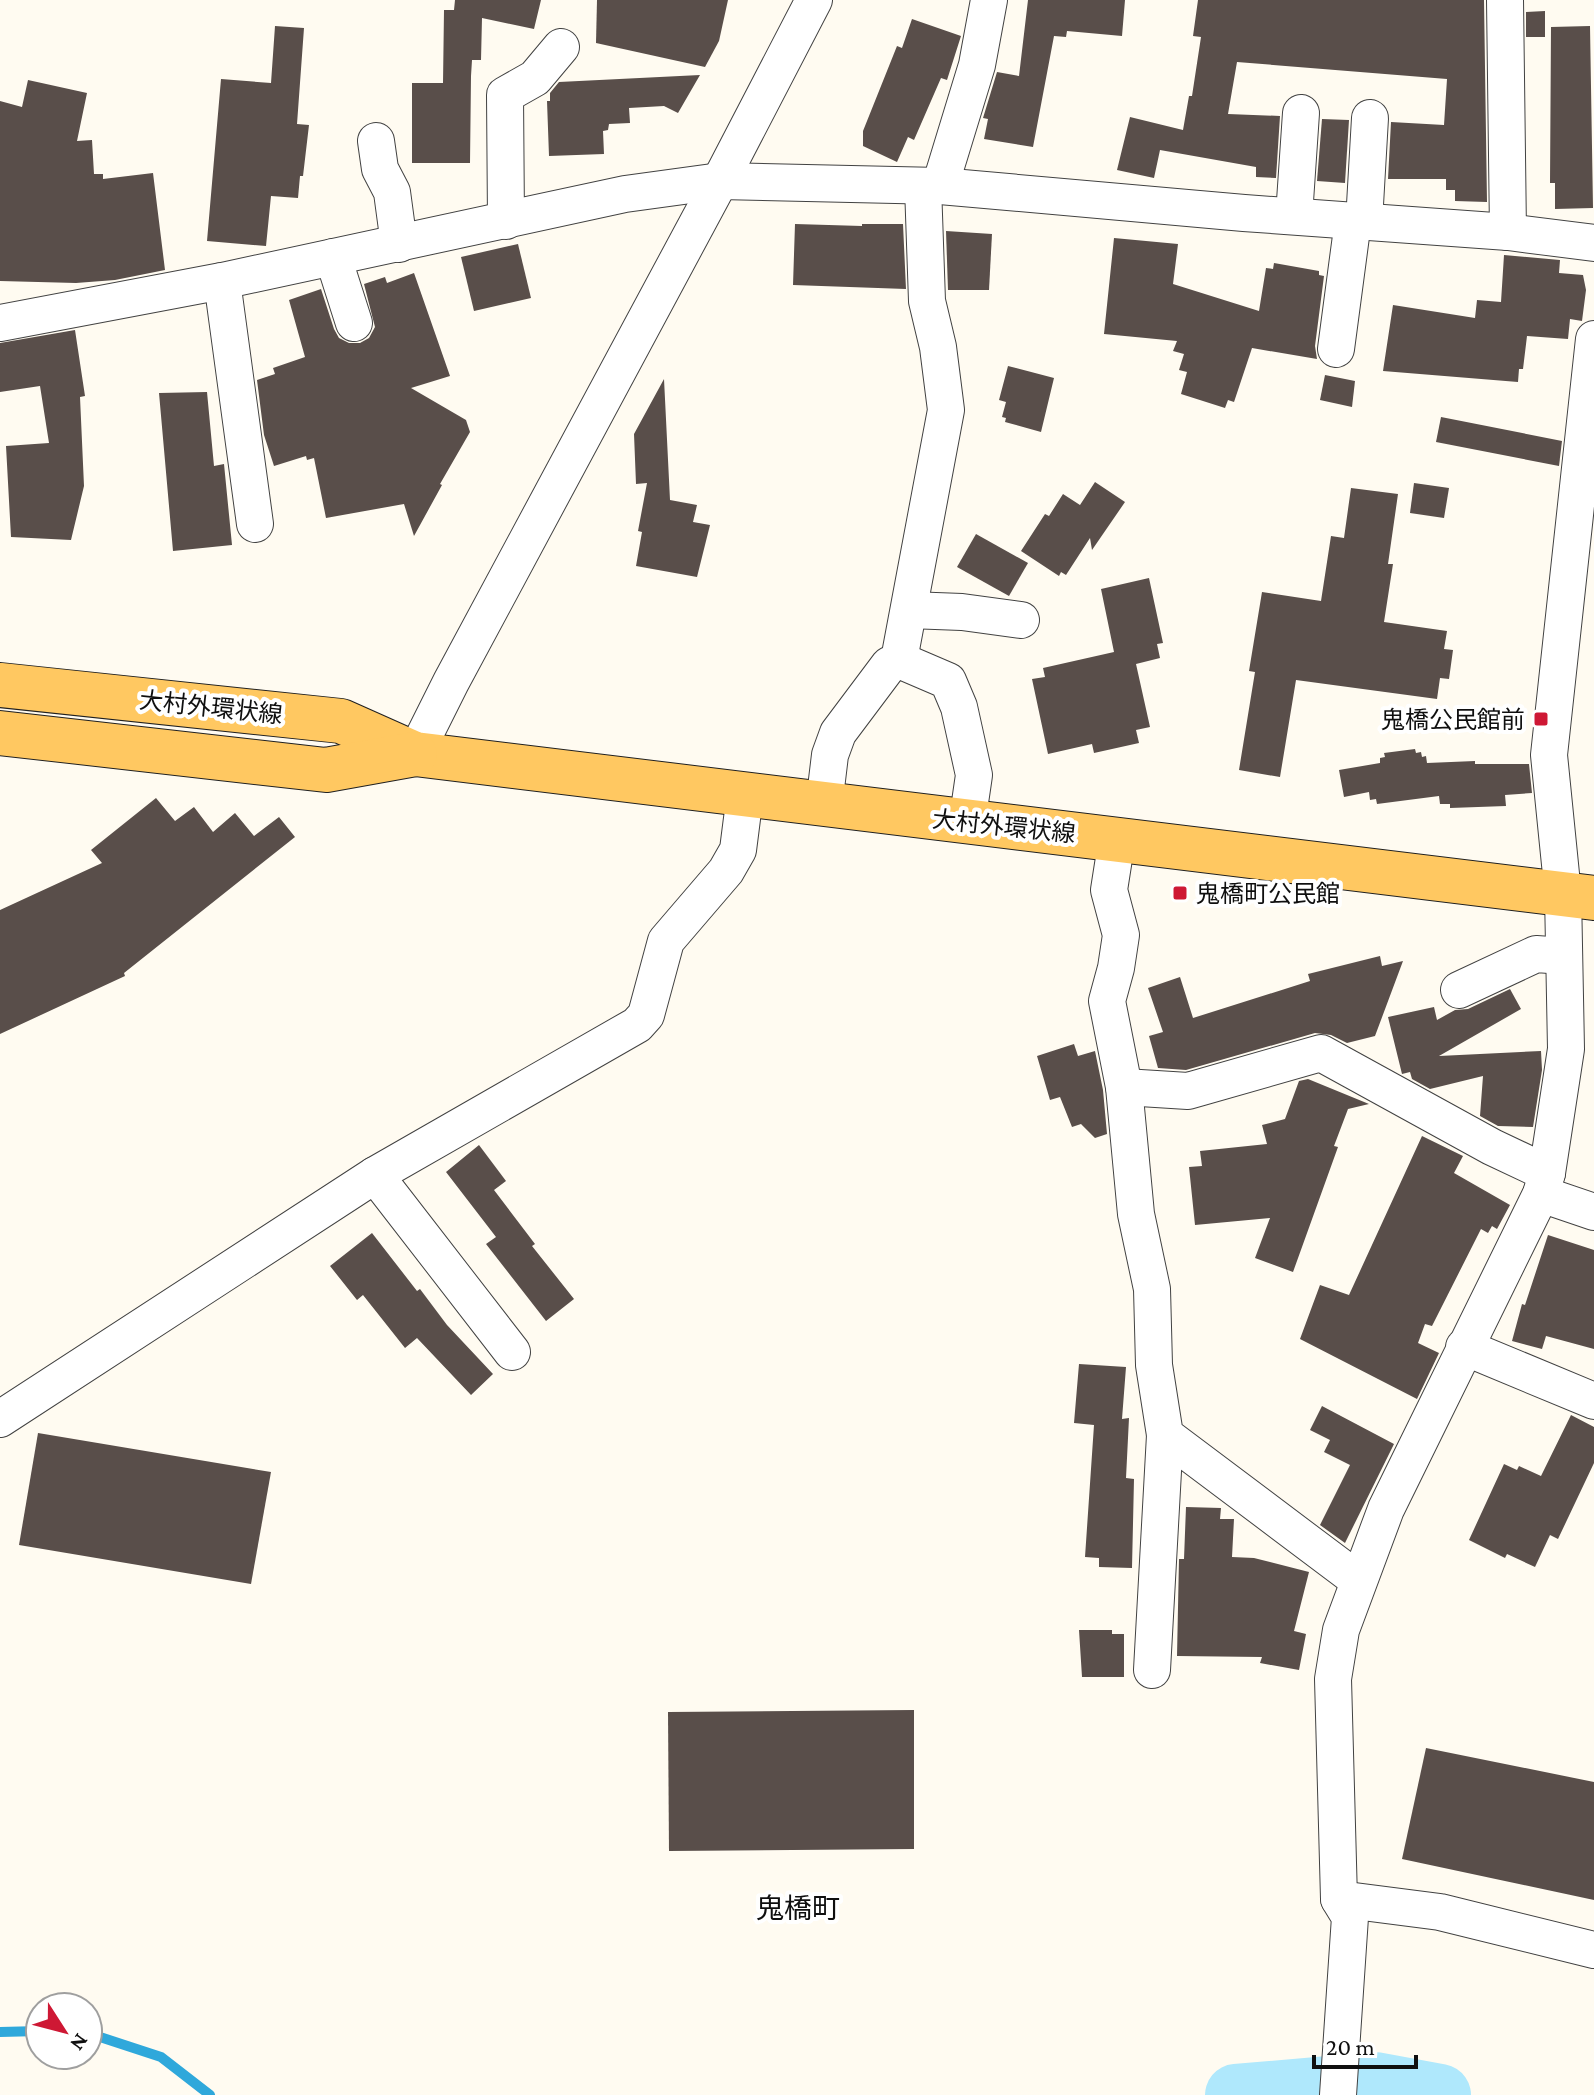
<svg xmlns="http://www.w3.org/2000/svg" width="1594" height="2095" viewBox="0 0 1594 2095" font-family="'Crimson Pro','Noto Sans JP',serif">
  <rect width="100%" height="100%" fill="#fffbf1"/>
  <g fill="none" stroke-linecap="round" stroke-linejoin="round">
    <!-- stream -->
    <g stroke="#2fa8db" stroke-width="10">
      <polyline points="0,2032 40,2031"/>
      <polyline points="88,2035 100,2037 161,2057 210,2095"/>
    </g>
    <!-- river -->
    <polyline stroke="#afe8fc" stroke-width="62" points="1236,2095 1375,2083 1440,2095"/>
  </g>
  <!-- building -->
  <g fill="#594e4a">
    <polygon points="455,0 541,0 534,29 482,18 481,60 472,60 471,76 470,163 412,163 412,83 443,83 444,10 454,10"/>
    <polygon points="597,0 728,0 719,41 705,67 596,43"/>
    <polygon points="1028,0 1125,0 1122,36 1067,31 1066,37 1054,36 1033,147 984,139 988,119 983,118 997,72 1019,76"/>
    <polygon points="1198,0 1484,0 1487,202 1455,201 1455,190 1446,190 1446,179 1388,179 1391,122 1444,125 1447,79 1237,62 1228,114 1280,116 1276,178 1256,177 1256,167 1160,150 1154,178 1117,170 1130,117 1183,130 1189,96 1192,96 1201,37 1193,36"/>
    <polygon points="1545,11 1545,37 1526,37 1526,12"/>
    <polygon points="912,19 961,36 947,80 941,78 914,140 908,137 897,162 863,146 863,131 897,46 902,48"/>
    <polygon points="275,26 304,28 297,124 309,125 303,176 300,176 298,198 271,196 266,246 207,241 221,79 271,83"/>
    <polygon points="1590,26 1593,208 1555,209 1555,183 1550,183 1551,27"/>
    <polygon points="700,75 678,113 664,106 629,108 630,123 609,124 608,130 603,131 604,154 549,156 547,101 550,101 550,93 559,82"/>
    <polygon points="28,80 87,93 77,141 92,140 94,174 103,174 103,179 153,173 165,270 115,280 76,283 0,281 0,101 22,107"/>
    <polygon points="1322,119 1349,120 1345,183 1317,181"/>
    <polygon points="795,224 862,226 862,224 903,224 906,289 793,285"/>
    <polygon points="946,231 992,234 989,290 948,290"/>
    <polygon points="1114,238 1178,244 1173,284 1259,311 1266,268 1273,269 1274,263 1319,271 1319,275 1324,276 1315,346 1317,359 1252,348 1234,402 1228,400 1225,408 1181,394 1187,372 1179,370 1184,354 1173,351 1177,341 1104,334"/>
    <polygon points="518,244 531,298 474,311 461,257"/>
    <polygon points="1504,255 1560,260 1559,273 1583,275 1586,290 1582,321 1570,319 1568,339 1527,336 1523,369 1519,369 1518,382 1383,371 1393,305 1475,318 1477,300 1501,302"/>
    <polygon points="414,273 450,376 411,388 466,420 470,432 440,484 442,485 414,536 404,504 326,518 314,458 307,460 306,456 274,466 264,435 257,380 275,374 273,368 305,357 289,300 321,289 334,329 339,338 349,343 360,343 369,338 375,327 364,284 385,277 387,283"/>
    <polygon points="75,330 85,396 80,397 84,486 71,540 11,537 6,446 49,443 40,386 0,392 0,343"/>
    <polygon points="1008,366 1054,378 1041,432 1005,422 1006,418 1002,417 1006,402 999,400"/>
    <polygon points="1325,375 1355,381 1352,407 1320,400"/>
    <polygon points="664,379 670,500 697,505 693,522 710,525 697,577 636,566 642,532 638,531 647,483 636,484 634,434"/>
    <polygon points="207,392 214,466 224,464 232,545 173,551 159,393"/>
    <polygon points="1441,417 1562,441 1559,466 1436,442"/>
    <polygon points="1095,482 1125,502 1092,550 1090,538 1066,575 1061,572 1059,576 1021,551 1045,514 1049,516 1063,494 1080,505"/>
    <polygon points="1414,483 1449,488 1444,518 1410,513"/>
    <polygon points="1351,488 1398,494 1388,564 1393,564 1384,622 1447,631 1444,649 1453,650 1449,679 1440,678 1437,699 1296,680 1280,777 1239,770 1255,672 1249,671 1262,592 1321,601 1331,536 1344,538"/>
    <polygon points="976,534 1028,563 1009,596 957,567"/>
    <polygon points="1149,578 1163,643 1157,644 1160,658 1136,664 1150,727 1136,730 1139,743 1094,753 1092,744 1048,754 1032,679 1045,677 1043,668 1114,652 1101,589"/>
    <polygon points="1415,749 1416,753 1421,752 1422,757 1426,756 1427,763 1475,761 1475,764 1529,764 1532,793 1505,795 1506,806 1450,808 1450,804 1440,804 1439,796 1377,804 1376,799 1370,800 1369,792 1344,797 1339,770 1380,763 1380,758 1385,757 1384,753"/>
    <polygon points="156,798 175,821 194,807 213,832 235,813 254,836 279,817 295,837 124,973 125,976 0,1034 0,910 102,863 91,850"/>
    <polygon points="1380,956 1382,966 1403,961 1375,1036 1347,1043 1331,1035 1315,1033 1186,1070 1158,1068 1149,1036 1163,1032 1148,988 1180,977 1193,1018 1310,981 1308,974"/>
    <polygon points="1510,989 1521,1009 1439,1056 1541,1051 1542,1070 1533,1127 1498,1126 1480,1116 1483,1076 1430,1089 1412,1079 1410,1072 1402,1074 1388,1017 1434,1007 1437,1020 1455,1010 1468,1009"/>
    <polygon points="1074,1044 1078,1056 1095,1051 1103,1090 1107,1134 1095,1138 1081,1124 1072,1127 1060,1097 1050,1100 1037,1056"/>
    <polygon points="1308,1079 1369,1104 1348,1109 1334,1146 1338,1147 1293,1272 1255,1258 1270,1218 1195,1225 1189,1167 1202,1166 1200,1151 1267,1144 1262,1125 1285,1119 1299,1081"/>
    <polygon points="1422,1136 1463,1156 1454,1173 1510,1205 1497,1229 1492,1226 1488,1233 1481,1229 1432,1326 1425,1324 1418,1343 1439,1353 1417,1399 1300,1339 1320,1285 1349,1295"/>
    <polygon points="479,1145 506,1181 494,1190 535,1244 532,1246 574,1299 546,1321 486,1244 496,1237 446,1172"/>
    <polygon points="372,1233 417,1291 420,1289 447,1325 493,1374 471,1395 417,1338 405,1348 363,1295 357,1300 330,1266"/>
    <polygon points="1548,1235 1594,1250 1594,1349 1546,1336 1542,1349 1512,1341 1522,1304 1525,1305"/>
    <polygon points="1079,1364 1126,1367 1122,1419 1129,1418 1126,1478 1134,1479 1132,1568 1099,1567 1099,1558 1085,1557 1094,1425 1074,1423"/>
    <polygon points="1322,1406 1394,1444 1345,1543 1320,1525 1350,1465 1324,1452 1330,1440 1310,1430"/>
    <polygon points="1571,1415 1594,1427 1594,1463 1558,1539 1550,1535 1535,1567 1507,1554 1505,1558 1469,1540 1504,1464 1517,1470 1519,1466 1541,1476"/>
    <polygon points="38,1433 271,1472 251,1584 19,1545"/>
    <polygon points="1186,1507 1221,1508 1220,1519 1234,1519 1232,1557 1254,1558 1309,1572 1294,1631 1306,1634 1299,1670 1260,1663 1262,1657 1177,1656 1179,1559 1184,1559"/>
    <polygon points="1079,1630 1112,1630 1112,1634 1124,1634 1124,1677 1082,1677"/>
    <polygon points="914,1710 914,1849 669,1851 668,1712"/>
    <polygon points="1426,1748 1594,1782 1594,1900 1402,1859"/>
  </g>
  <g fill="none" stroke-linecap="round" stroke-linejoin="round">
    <defs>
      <g id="minor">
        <polyline points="1505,0 1508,232"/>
        <polyline points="376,141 380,169 392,192 399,244"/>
        <polyline points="940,186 977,65 989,0"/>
        <polyline points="1294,216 1301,113"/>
        <polyline points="506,221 505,95 535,78 561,47"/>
        <polyline points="1364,222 1370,118"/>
        <polyline points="333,257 354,323"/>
        <polyline points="222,281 255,524"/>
        <polyline points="0,323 222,281 625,194 720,181 940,186 1244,213 1508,232 1594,243"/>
        <polyline points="1336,349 1353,221"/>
        <polyline points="909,610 962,612 1021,620"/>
        <polyline points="899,660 948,681 959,707 974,775 967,823"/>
        <polyline points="415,754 451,682 720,181 814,0"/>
        <polyline points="824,805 830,755 838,733 889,665 899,660 946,410 938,347 927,301 923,186"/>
        <polyline points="1117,839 1109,890 1121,935 1116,968 1107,1001 1124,1087 1136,1214 1152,1289 1154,1365 1165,1435 1358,1580"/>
        <polyline points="1459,990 1536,954 1564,956"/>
        <polyline points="1124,1087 1188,1091 1321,1053 1492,1147 1547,1173"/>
        <polyline points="375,1175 512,1352"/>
        <polyline points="1541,1194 1594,1212"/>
        <polyline points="1464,1347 1594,1401"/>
        <polyline points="0,1419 375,1175 637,1025 646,1015 666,941 726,871 738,850 745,795"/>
        <polyline points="1152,1670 1165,1435"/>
        <polyline points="1339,1899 1440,1912 1594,1950"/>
        <polyline points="1338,2095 1350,1917 1339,1899 1333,1679 1341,1630 1386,1509 1541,1194 1547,1173 1566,1049 1563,894 1549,755 1594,339"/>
      </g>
      <g id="major">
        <polyline points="0,685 341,721 415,754 1594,898"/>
        <polyline points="0,733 326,770 415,754"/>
      </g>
    </defs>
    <!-- minor casing -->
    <use href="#minor" stroke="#424242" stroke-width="38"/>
    <!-- major casing -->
    <use href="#major" stroke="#202020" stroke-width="46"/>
    <!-- minor -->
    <use href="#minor" stroke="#fff" stroke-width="36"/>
    <!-- major -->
    <use href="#major" stroke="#ffc861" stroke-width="44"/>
  </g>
  <!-- markers -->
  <g fill="#ce1834" stroke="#fff" stroke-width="3">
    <rect x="1533" y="711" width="16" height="16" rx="4"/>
    <rect x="1172" y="885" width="16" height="16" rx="4"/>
  </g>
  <g text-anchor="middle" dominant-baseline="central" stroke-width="8" stroke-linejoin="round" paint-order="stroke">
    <!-- street labels -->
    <g font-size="24" fill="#0f0f0f" stroke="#fff">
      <text transform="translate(211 707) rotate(6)">大村外環状線</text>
      <text transform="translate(1004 826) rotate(6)">大村外環状線</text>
    </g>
    <!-- poi labels -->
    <g font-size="24" fill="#0f0f0f" stroke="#fff" text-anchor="end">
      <text x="1525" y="719">鬼橋公民館前</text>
      <text x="1196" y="893" text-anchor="start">鬼橋町公民館</text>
    </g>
    <!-- quarter labels -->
    <g font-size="28" fill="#0f0f0f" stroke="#fff">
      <text x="798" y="1908">鬼橋町</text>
    </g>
  </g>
  <!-- north arrow -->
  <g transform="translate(64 2031) rotate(126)"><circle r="38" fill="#ffffff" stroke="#9f9f9f" stroke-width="2"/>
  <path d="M0-6L14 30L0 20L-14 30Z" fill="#ce1834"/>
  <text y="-12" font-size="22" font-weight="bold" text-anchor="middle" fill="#0f0f0f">N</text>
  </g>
  <!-- scale -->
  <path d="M1314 2055v12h102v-12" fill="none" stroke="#0f0f0f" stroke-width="4"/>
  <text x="1326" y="2055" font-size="24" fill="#0f0f0f" stroke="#ffffff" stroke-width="6" paint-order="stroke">20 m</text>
</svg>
